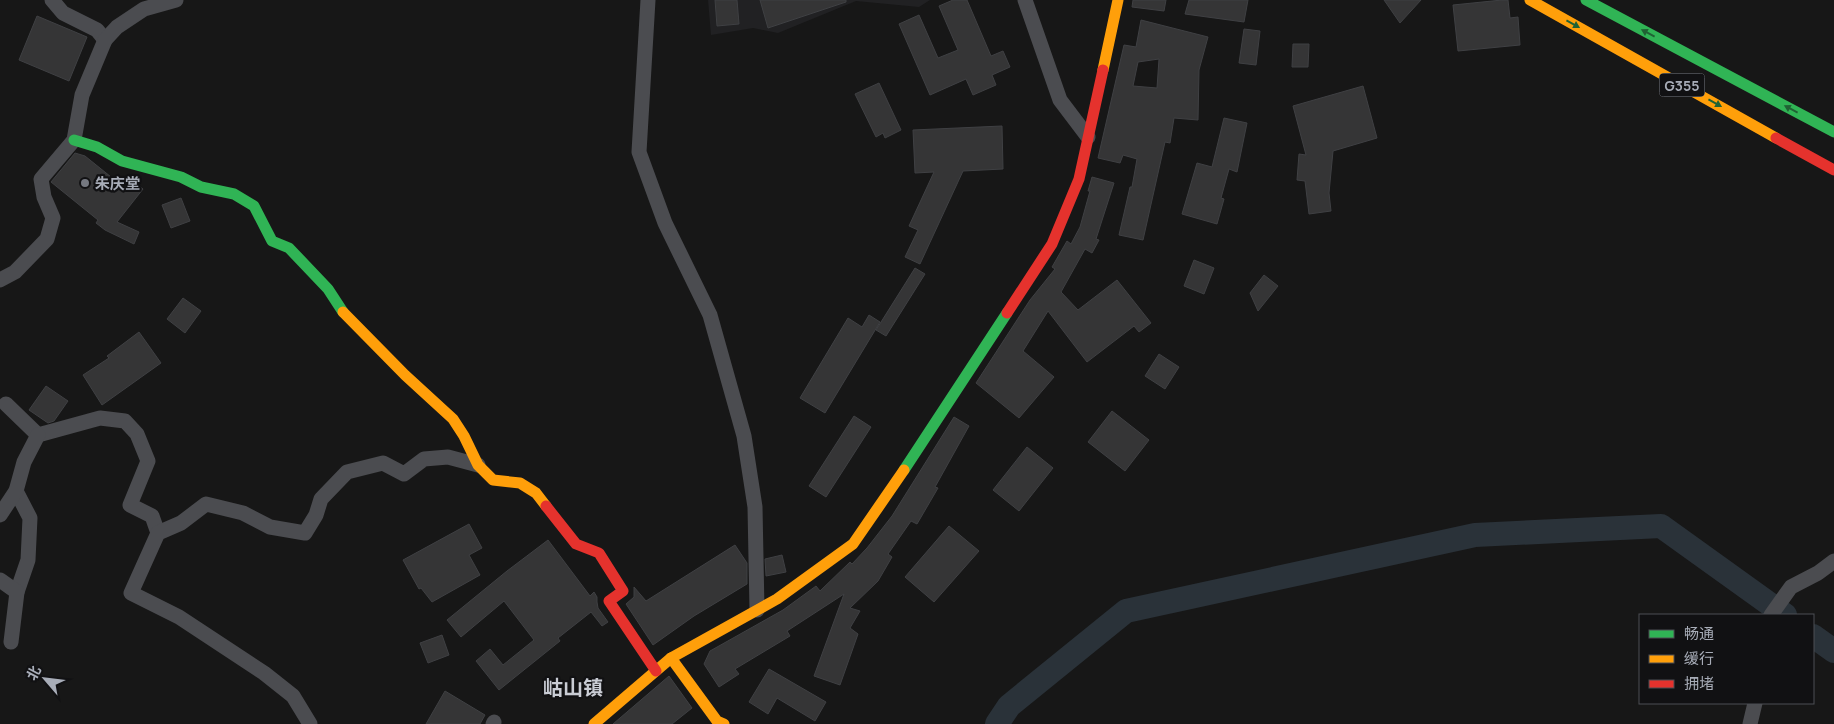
<svg xmlns="http://www.w3.org/2000/svg" width="1834" height="724" viewBox="0 0 1834 724" font-family="Manrope,'Noto Sans SC',sans-serif">
  <rect width="100%" height="100%" fill="#171717"/>
  <!-- built -->
  <polygon fill="#212123" points="708,0 930,0 919,7 856,1 778,33 753,28 711,35"/>
  <g fill="none" stroke-linecap="round" stroke-linejoin="round">
    <!-- river -->
    <g stroke="#2a3239" stroke-width="24">
      <polyline points="1813,636 1834,651"/>
      <polyline points="997,724 1009,706 1126,611 1475,535 1661,526 1785,615"/>
    </g>
  </g>
  <!-- building -->
  <g fill="#353536" stroke="#3f4043" fill-rule="evenodd">
    <polygon points="715,0 737,0 739,24 717,26"/>
    <polygon points="760,0 846,0 846,2 768,28"/>
    <polygon points="953,0 967,0 991,56 1003,51 1010,67 992,75 996,85 973,95 966,79 930,95 899,24 919,15 938,58 958,50 939,6"/>
    <polygon points="1133,0 1166,0 1164,11 1132,7"/>
    <polygon points="1189,0 1248,0 1244,22 1185,14"/>
    <polygon points="1384,0 1421,0 1400,23"/>
    <polygon points="1502,0 1508,0 1510,18 1518,17 1520,45 1458,51 1453,5"/>
    <polygon points="37,16 87,37 69,81 19,60"/>
    <path d="M1141 20 1208 37 1199 70 1198 120 1174 118 1170 143 1165 142 1143 240 1119 235 1130 187H1132L1137 159 1123 155 1120 163 1098 158 1124 45 1136 47ZM1159 59 1157 88 1133 86 1138 62Z"/>
    <polygon points="1244,29 1260,31 1256,65 1239,63"/>
    <polygon points="1293,44 1309,44 1308,67 1292,67"/>
    <polygon points="879,83 901,130 885,138 883,133 876,137 855,94"/>
    <polygon points="1363,86 1377,138 1333,151 1329,193 1331,211 1309,214 1305,181 1297,180 1299,154 1306,155 1293,106"/>
    <polygon points="1224,118 1247,123 1237,172 1229,169 1221,198 1224,199 1217,224 1182,214 1197,163 1212,167"/>
    <polygon points="1002,126 1003,169 963,171 920,264 905,257 918,230 909,226 934,172 915,173 913,130"/>
    <polygon points="75,153 85,156 121,185 128,177 143,189 117,222 139,232 134,244 105,230 96,223 98,220 51,182"/>
    <polygon points="1092,177 1114,183 1096,239 1099,240 1092,253 1085,249 1061,292 1078,310 1117,280 1151,323 1139,332 1134,326 1087,362 1048,311 1023,351 1054,377 1019,418 976,383 1030,300 1055,269 1052,267 1067,241 1071,244 1080,227 1090,191 1088,191"/>
    <polygon points="181,198 190,221 171,228 162,205"/>
    <polygon points="1194,260 1214,268 1204,294 1184,286"/>
    <polygon points="915,268 925,274 886,336 876,330"/>
    <polygon points="1264,275 1278,286 1258,311 1250,293"/>
    <polygon points="183,298 201,311 185,333 167,319"/>
    <polygon points="869,315 880,322 825,413 800,398 848,318 862,327"/>
    <polygon points="139,332 161,363 102,405 83,375 109,358 107,356"/>
    <polygon points="1159,354 1179,367 1165,389 1145,376"/>
    <polygon points="46,386 68,401 54,421 48,423 29,410"/>
    <polygon points="1112,411 1149,440 1125,471 1088,442"/>
    <polygon points="854,416 871,427 826,497 809,486"/>
    <polygon points="954,417 969,426 935,487 938,488 917,524 911,521 888,554 892,557 878,581 850,608 860,611 850,628 858,634 840,685 814,676 844,594 787,631 790,636 735,669 739,674 719,687 704,664 710,651 783,610 816,586 820,591 850,562 852,564 867,548 892,516"/>
    <polygon points="1027,447 1053,468 1019,511 993,490"/>
    <polygon points="469,524 482,548 469,555 480,575 432,602 421,588 419,589 403,560"/>
    <polygon points="949,526 979,551 934,602 905,577"/>
    <polygon points="548,540 590,596 594,592 597,597 597,602 598,608 608,622 602,626 591,612 558,638 560,641 499,690 476,661 490,649 503,665 534,640 504,601 461,637 447,620 507,571"/>
    <polygon points="735,545 747,563 747,584 694,616 653,645 626,604 634,597 634,587 646,601"/>
    <polygon points="782,555 786,572 766,576 765,559"/>
    <polygon points="442,635 449,655 428,663 420,643"/>
    <polygon points="769,669 826,702 815,721 777,698 768,714 749,702"/>
    <polygon points="669,676 692,708 672,724 613,724"/>
    <polygon points="445,691 485,715 480,724 426,724"/>
  </g>
  <g fill="none" stroke-linecap="round" stroke-linejoin="round">
    <!-- street -->
    <g stroke="#4b4c50" stroke-width="15">
      <polyline points="52,0 63,13 97,30 105,40"/>
      <polyline points="648,0 639,152 665,223 710,315 744,436 755,507 757,610"/>
      <polyline points="1025,0 1060,100 1088,137"/>
      <polyline points="0,280 15,272 47,239 53,218 44,197 41,179 74,140 82,95 105,40 117,27 144,9 176,0"/>
      <polyline points="6,404 38,435 100,418 125,421 137,434 148,461 130,505 152,516 158,533"/>
      <polyline points="16,491 30,518 28,560 17,592"/>
      <polyline points="0,515 16,491 24,462 38,435"/>
      <polyline points="0,580 17,592 11,642"/>
      <polyline points="1771,615 1791,587 1818,573 1834,561"/>
      <polyline points="310,724 293,696 264,673 179,617 131,593 158,533 181,523 206,504 243,513 270,527 305,533 316,515 321,499 347,472 383,463 404,474 424,459 448,457 478,465"/>
      <polyline points="493,724 494,722"/>
      <polyline points="1750,724 1755,703"/>
    </g>
    <!-- fast -->
    <g stroke="#30b455" stroke-width="11">
      <polyline points="1586,0 1834,132"/>
      <polyline points="74,140 97,147 122,161 181,177 201,187 234,194 254,206 272,241 289,248 328,289 343,312"/>
      <polyline points="904,470 1007,313"/>
    </g>
    <!-- slow -->
    <g stroke="#ff9f0a" stroke-width="11">
      <polyline points="1530,0 1776,138"/>
      <polyline points="1103,70 1118,0"/>
      <polyline points="343,312 405,375 453,419 464,436 478,465 493,480 520,483 536,493 546,506"/>
      <polyline points="671,658 717,721 724,724"/>
      <polyline points="594,724 671,658 777,599 853,544 904,470"/>
    </g>
    <!-- jam -->
    <g stroke="#e5322d" stroke-width="11">
      <polyline points="1776,138 1834,170"/>
      <polyline points="1007,313 1052,244 1079,179 1103,70"/>
      <polyline points="546,506 576,544 599,553 623,591 609,601 656,671"/>
    </g>
  </g>
  <!-- one-way arrows -->
  <defs><path id="oneway-solid" d="M-6-.8H1V-3.2L6.5 0L1 3.2V.8H-6Z" transform="scale(1.25)"/></defs>
  <g fill="#206234">
    <use href="#oneway-solid" transform="translate(1573 24) rotate(29)"/>
    <use href="#oneway-solid" transform="translate(1648 33) rotate(-152)"/>
    <use href="#oneway-solid" transform="translate(1715 103) rotate(29)"/>
    <use href="#oneway-solid" transform="translate(1791 109) rotate(-152)"/>
  </g>
  <!-- markers -->
  <circle fill="#757880" stroke="#111113" stroke-width="2" cx="85" cy="183" r="5"/>
  <g text-anchor="middle" dominant-baseline="central" stroke-width="4.5" stroke-linejoin="round" paint-order="stroke">
    <!-- shield labels -->
    <rect fill="#111113" stroke="#7b7e86" stroke-width="1" x="1659.5" y="73.5" width="45" height="23" rx="4"/>
    <g font-size="14" font-weight="bold" fill="#a8adb8">
      <text x="1682" y="85">G355</text>
    </g>
    <!-- poi labels -->
    <g font-size="15" font-weight="bold" fill="#a8adb8" stroke="#111113" text-anchor="start">
      <text x="95" y="183">朱庆堂</text>
    </g>
    <!-- district labels -->
    <g font-size="20" font-weight="bold" fill="#c9ccd4" stroke="#111113">
      <text x="573" y="687">岵山镇</text>
    </g>
  </g>
  <!-- legend -->
  <rect x="1639" y="614" width="175" height="90" fill="#111113" stroke="#4d4f55"/>
  <rect x="1649" y="630" width="25" height="8" fill="#30b455" stroke="#4d4f55"/>
  <text x="1684" y="639" font-size="15" fill="#a8adb8">畅通</text>
  <rect x="1649" y="655" width="25" height="8" fill="#ff9f0a" stroke="#4d4f55"/>
  <text x="1684" y="664" font-size="15" fill="#a8adb8">缓行</text>
  <rect x="1649" y="680" width="25" height="8" fill="#e5322d" stroke="#4d4f55"/>
  <text x="1684" y="689" font-size="15" fill="#a8adb8">拥堵</text>
  <!-- north arrow -->
  <g transform="translate(45 679) rotate(298)" stroke="#111113" stroke-width="4" paint-order="stroke">
  <path d="M0-4L9 19L0 12L-9 19Z" fill="#a8adb8"/>
  <text y="-8" font-size="14" font-weight="bold" text-anchor="middle" fill="#a8adb8">北</text>
  </g>
</svg>
